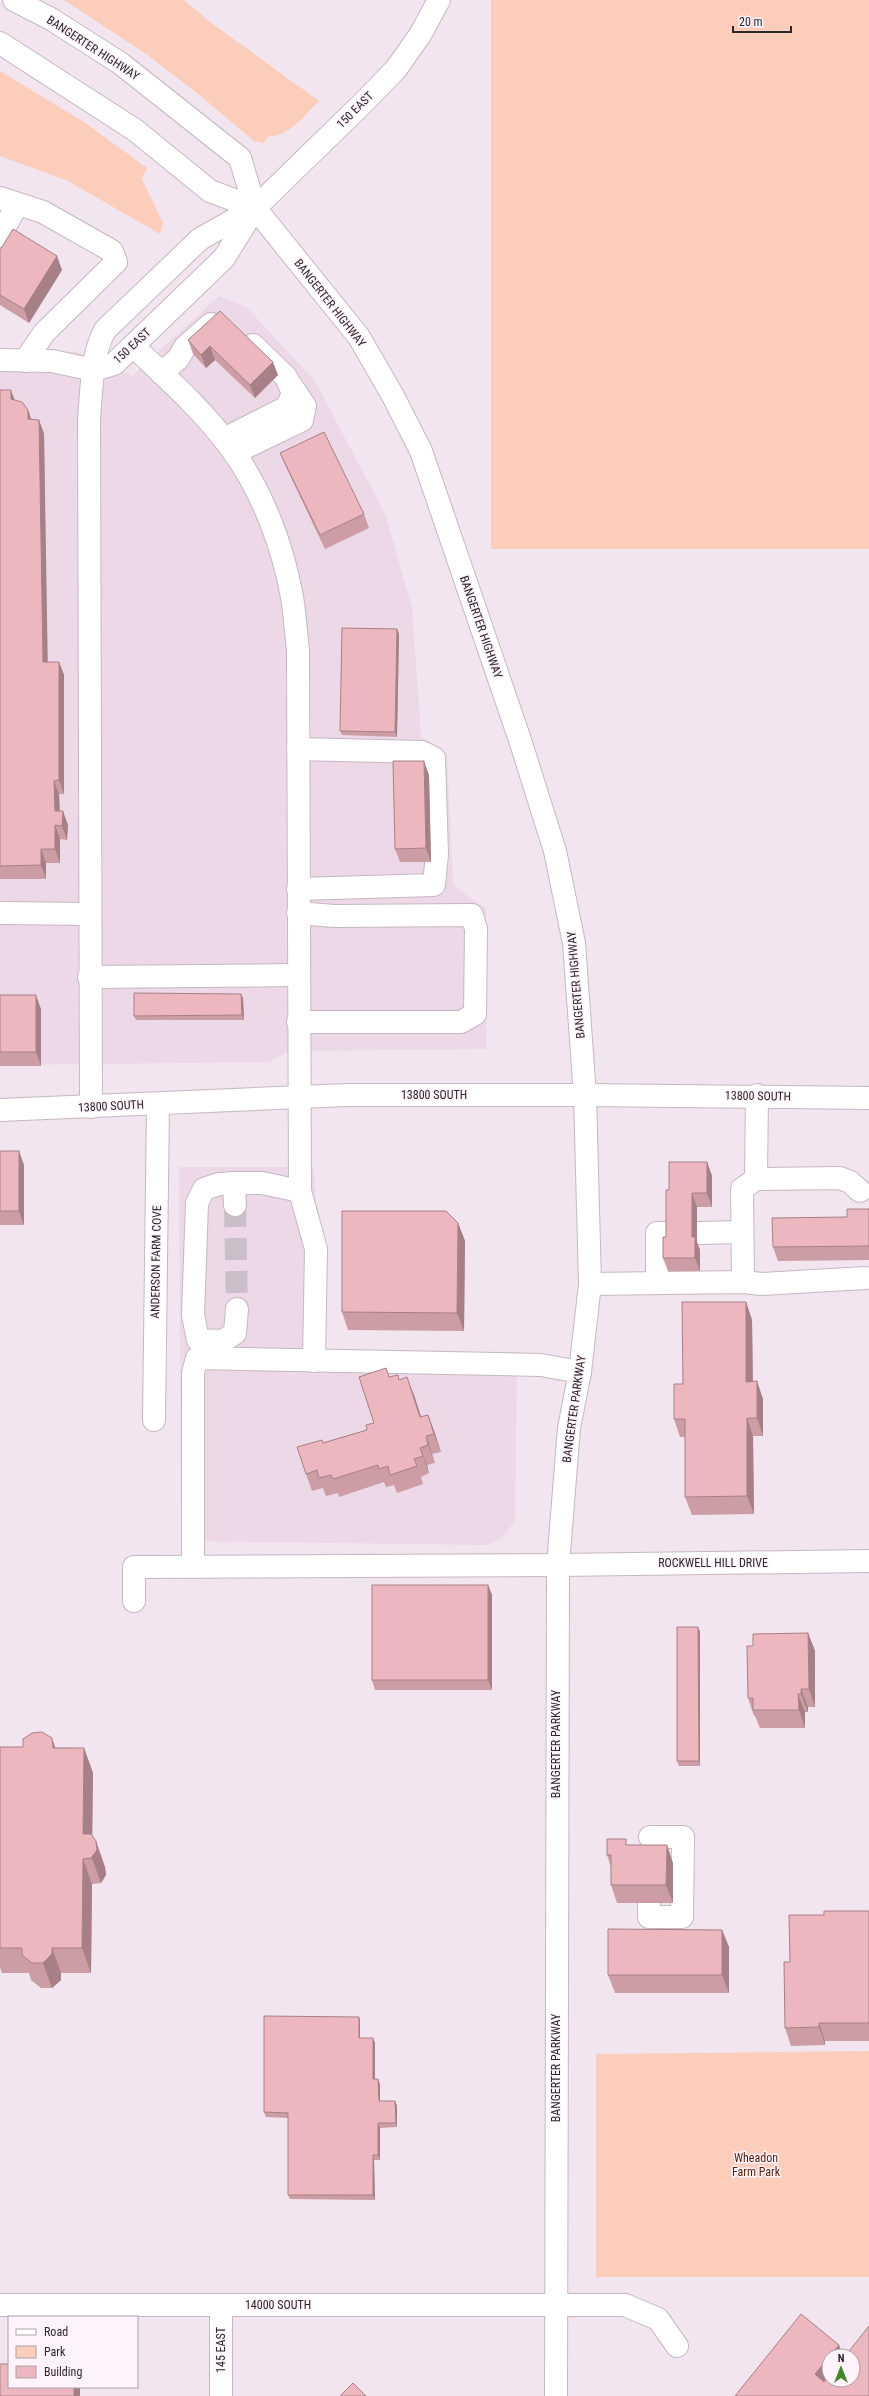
<svg xmlns="http://www.w3.org/2000/svg" width="869" height="2396" viewBox="0 0 869 2396" font-family="'Roboto Condensed',sans-serif">
  <rect width="100%" height="100%" fill="#f2e5ef"/>
  <!-- built -->
  <g fill="#ecd8e7">
    <polygon points="219,296 246,307 315,381 386,516 412,608 421,737 447,753 453,885 486,909 486,1049 289,1051 269,1062 0,1065 0,353 77,352 132,376"/>
    <polygon points="179,1167 314,1167 321,1352 517,1352 515,1521 501,1539 487,1545 181,1541"/>
  </g>
  <!-- green -->
  <g fill="#fccdbb">
    <path d="M64 0H184L210 22 319 101C305 114 290 137 269 136L263 143 254 141 202 97 149 56Z"/>
    <rect x="491" y="0" width="378" height="549"/>
    <polygon points="0,71 84,122 147,168 142,179 163,223 160,234 68,181 0,156"/>
    <polygon points="869,2051 869,2277 596,2277 596,2054"/>
  </g>
  <g fill="none" stroke-linecap="round" stroke-linejoin="round">
    <!-- minor-tunnel -->
    <polyline stroke="#cabfc8" stroke-width="22" stroke-dasharray="22 11" stroke-linecap="butt" points="235,1205 237,1309"/>
    <defs>
      <g id="minor">
        <polyline points="0,198 43,212 112,251 116,262 44,333 25,361"/>
        <polyline points="0,236 17,205"/>
        <path d="M133 346C168 379 205 412 233 451 263 493 283 547 292 597 295 615 296 633 298 651L300 1191 316 1249 314 1361"/>
        <polyline points="0,360 52,361 94,370 114,364 224,258 255,208 365,101 396,69 420,35 439,0"/>
        <polyline points="161,373 178,359 185,347 211,324"/>
        <polyline points="224,439 287,407 293,393 286,377 253,345"/>
        <polyline points="234,453 302,420 305,406 288,381"/>
        <polyline points="298,749 422,752 434,758 437,854 434,885 298,889"/>
        <polyline points="0,913 89,914"/>
        <polyline points="298,913 334,916 472,915 476,929 475,1014 461,1022 298,1022"/>
        <polyline points="89,977 298,975"/>
        <path d="M91 1107 89 418C92 389 91 355 105 330L200 239 255 208"/>
        <polyline points="0,1110 347,1095 585,1095"/>
        <polyline points="756,1179 840,1178 850,1182 860,1191"/>
        <polyline points="234,1183 262,1183 300,1191"/>
        <polyline points="235,1205 234,1183 219,1184 204,1189 197,1203 193,1315 198,1340 223,1341 235,1333 237,1309"/>
        <polyline points="697,1233 742,1232"/>
        <polyline points="743,1282 742,1189 756,1179 757,1095"/>
        <polyline points="657,1283 657,1233 671,1233"/>
        <polyline points="590,1284 743,1282 762,1284 865,1278"/>
        <polyline points="154,1420 158,1104"/>
        <polyline points="193,1567 193,1373 197,1358 541,1365 580,1372"/>
        <polyline points="134,1601 134,1567 558,1565 869,1561"/>
        <polyline points="649,1903 649,1917 682,1917 683,1837 650,1837"/>
        <polyline points="0,2305 625,2305 658,2319 677,2346"/>
        <polyline points="221,2396 221,2305"/>
      </g>
      <g id="major">
        <polyline points="14,0 51,19 120,63 240,158 255,208 359,337 393,396 421,451 520,740 555,851 574,943 585,1095 590,1284 580,1372 569,1428 558,1565 556,2396"/>
        <polyline points="0,43 135,130 210,191 255,208"/>
        <polyline points="585,1095 869,1098"/>
      </g>
    </defs>
    <!-- minor casing -->
    <use href="#minor" stroke="#c5b8c1" stroke-width="24"/>
    <!-- major casing -->
    <use href="#major" stroke="#c5b8c1" stroke-width="24"/>
    <!-- minor -->
    <use href="#minor" stroke="#fff" stroke-width="22"/>
    <!-- major -->
    <use href="#major" stroke="#fff" stroke-width="22"/>
  </g>
  <!-- wall -->
  <g fill="#cc9da5">
    <polygon points="0,250 62,270 29,323 0,305"/>
    <polygon points="220,311 278,375 255,398 215,360 206,368 193,354 188,340"/>
    <polygon points="0,390 28,410 31,419 39,420 44,434 47,662 59,662 64,675 64,794 59,794 60,811 68,825 67,840 60,839 60,863 46,863 46,879 0,879"/>
    <polygon points="280,453 364,514 369,528 325,549 286,467"/>
    <polygon points="397,629 399,634 397,737 342,735 340,731"/>
    <polygon points="429,775 431,862 400,862 395,849"/>
    <polygon points="0,995 41,1009 41,1066 0,1066"/>
    <polygon points="243,998 244,1020 136,1020 134,1016"/>
    <polygon points="0,1151 24,1165 24,1225 0,1225"/>
    <polygon points="707,1162 712,1176 712,1207 697,1207 697,1242 700,1250 700,1271 668,1271 663,1258 666,1237 669,1190"/>
    <polygon points="869,1209 869,1260 778,1261 773,1247"/>
    <polygon points="458,1223 465,1241 464,1331 348,1330 342,1312"/>
    <polygon points="746,1302 752,1320 753,1382 763,1399 763,1436 753,1436 754,1514 692,1515 685,1497 685,1437 680,1437 674,1419 683,1384"/>
    <polygon points="398,1375 399,1380 414,1395 421,1417 428,1415 441,1452 432,1454 435,1463 427,1465 429,1473 421,1477 423,1484 397,1493 394,1485 386,1487 384,1482 339,1497 338,1493 326,1496 323,1488 312,1491 306,1474 322,1440 323,1443 367,1430 374,1423 389,1377"/>
    <polygon points="488,1585 492,1595 492,1690 375,1690 372,1680"/>
    <polygon points="698,1627 700,1632 700,1766 679,1766 677,1761"/>
    <polygon points="808,1633 815,1651 815,1707 808,1707 808,1712 805,1712 805,1728 760,1728 755,1716 754,1716 748,1698 753,1646"/>
    <polygon points="0,1747 84,1748 93,1773 92,1836 105,1867 106,1875 101,1883 92,1884 91,1973 61,1973 61,1980 52,1988 41,1988 31,1980 29,1973 2,1973 0,1967"/>
    <polygon points="628,1845 673,1863 673,1903 617,1903 611,1885 611,1867 607,1855"/>
    <polygon points="869,1911 869,2041 825,2041 825,2045 791,2046 785,2028 790,1962 824,1915"/>
    <polygon points="722,1930 729,1947 729,1993 615,1993 608,1975"/>
    <polygon points="359,2017 360,2021 360,2038 375,2043 375,2079 380,2084 380,2101 395,2101 397,2106 397,2127 380,2128 380,2160 374,2160 375,2200 290,2199 288,2195 288,2118 266,2117 264,2112"/>
  </g>
  <!-- shaded-wall -->
  <g fill="#a68086">
    <polygon points="57,256 62,270 29,323 24,309"/>
    <polygon points="210,346 215,360 206,368 201,355"/>
    <polygon points="273,362 278,375 255,398 250,385"/>
    <polygon points="11,390 16,404 11,399"/>
    <polygon points="28,410 33,424 28,419"/>
    <polygon points="39,420 44,434 48,676 43,662"/>
    <polygon points="397,629 399,634 397,737 395,732"/>
    <polygon points="59,662 64,675 64,794 59,780"/>
    <polygon points="424,761 429,775 431,862 426,848"/>
    <polygon points="54,781 59,794 60,825 55,811"/>
    <polygon points="63,811 68,825 67,840 62,826"/>
    <polygon points="55,825 60,839 60,863 55,849"/>
    <polygon points="41,849 46,863 46,879 41,865"/>
    <polygon points="241,994 243,998 244,1020 242,1015"/>
    <polygon points="36,995 41,1009 41,1066 36,1052"/>
    <polygon points="19,1151 24,1165 24,1225 19,1211"/>
    <polygon points="707,1162 712,1176 712,1207 707,1193"/>
    <polygon points="692,1193 697,1207 697,1242 700,1250 700,1271 695,1258 692,1237"/>
    <polygon points="458,1223 465,1241 464,1331 457,1313"/>
    <polygon points="746,1302 752,1320 753,1400 746,1382"/>
    <polygon points="407,1377 414,1395 427,1435 420,1417"/>
    <polygon points="757,1381 763,1399 763,1436 757,1418"/>
    <polygon points="428,1415 435,1433 441,1452 434,1434"/>
    <polygon points="747,1418 753,1436 754,1514 747,1496"/>
    <polygon points="426,1436 435,1463 428,1445"/>
    <polygon points="420,1448 427,1465 429,1473 423,1456"/>
    <polygon points="488,1585 492,1595 492,1690 488,1680"/>
    <polygon points="698,1627 700,1632 700,1766 699,1761"/>
    <polygon points="808,1633 815,1651 815,1707 809,1689"/>
    <polygon points="801,1689 808,1707 808,1712 801,1694"/>
    <polygon points="798,1694 805,1712 805,1728 799,1710"/>
    <polygon points="52,1738 61,1764 53,1748"/>
    <polygon points="84,1748 93,1773 92,1857 96,1841 105,1867 106,1875 101,1883 83,1834"/>
    <polygon points="667,1845 673,1863 673,1903 666,1885"/>
    <polygon points="83,1859 92,1884 91,1973 82,1948"/>
    <polygon points="722,1930 729,1947 729,1993 722,1975"/>
    <polygon points="52,1948 61,1973 61,1980 52,1988 43,1963"/>
    <polygon points="359,2017 360,2021 360,2043 359,2038"/>
    <polygon points="819,2023 825,2041 825,2045 819,2027"/>
    <polygon points="373,2038 375,2043 375,2084 373,2079"/>
    <polygon points="378,2079 380,2084 380,2105 379,2101"/>
    <polygon points="395,2101 397,2106 397,2127 396,2123"/>
    <polygon points="378,2123 380,2128 380,2160 378,2155"/>
    <polygon points="373,2155 374,2160 375,2200 373,2195"/>
    <polygon points="839,2345 843,2356 830,2356"/>
    <polygon points="829,2357 829,2380 827,2396 815,2374"/>
    <rect x="74" y="2387" width="6" height="9"/>
  </g>
  <!-- building -->
  <g fill="#edb7c0" stroke="#a68086">
    <polygon points="13,229 57,256 24,309 0,295 0,250"/>
    <polygon points="220,311 273,362 250,385 210,346 201,355 188,340"/>
    <polygon points="0,390 11,390 11,399 22,402 28,410 28,419 39,420 43,662 59,662 59,780 54,781 55,811 63,811 62,826 55,825 55,849 41,849 41,865 0,866"/>
    <polygon points="324,432 364,514 320,535 280,453"/>
    <polygon points="342,628 397,629 395,732 340,731"/>
    <polygon points="393,761 424,761 426,848 395,849"/>
    <polygon points="134,993 241,994 242,1015 134,1016"/>
    <rect x="0" y="995" width="36" height="57"/>
    <rect x="0" y="1151" width="19" height="60"/>
    <polygon points="669,1162 707,1162 707,1193 692,1193 692,1237 695,1237 695,1258 663,1258 663,1237 666,1237 666,1190 669,1190"/>
    <polygon points="847,1209 869,1209 869,1246 773,1247 772,1218 847,1217"/>
    <polygon points="342,1211 446,1211 458,1223 457,1313 342,1312"/>
    <polygon points="682,1302 746,1302 746,1382 757,1381 757,1418 747,1418 747,1496 685,1497 685,1419 674,1419 674,1384 683,1384"/>
    <polygon points="386,1368 389,1377 398,1375 399,1380 407,1377 420,1417 428,1415 434,1434 426,1436 428,1445 420,1448 423,1456 414,1459 417,1466 390,1475 388,1466 379,1469 378,1465 333,1479 331,1475 319,1478 317,1470 306,1474 297,1447 322,1440 323,1443 367,1430 366,1425 374,1423 359,1377"/>
    <rect x="372" y="1585" width="116" height="95"/>
    <polygon points="677,1627 698,1627 699,1761 677,1761"/>
    <polygon points="808,1633 809,1689 801,1689 801,1694 798,1694 799,1710 753,1710 753,1698 748,1698 747,1646 753,1646 753,1634"/>
    <polygon points="42,1732 52,1738 53,1748 84,1748 83,1834 91,1834 96,1841 97,1850 91,1858 83,1859 82,1948 52,1948 52,1954 43,1963 32,1963 22,1955 22,1948 0,1948 0,1747 23,1747 23,1739 32,1733"/>
    <polygon points="607,1839 626,1839 626,1845 667,1845 666,1885 611,1885 611,1855 607,1855"/>
    <polygon points="824,1911 869,1911 869,2023 819,2023 819,2027 785,2028 784,1962 790,1962 789,1915 824,1915"/>
    <polygon points="608,1929 722,1930 722,1975 608,1975"/>
    <polygon points="264,2016 359,2017 359,2038 373,2038 373,2079 378,2079 379,2101 395,2101 396,2123 378,2123 378,2155 373,2155 373,2195 288,2195 288,2113 264,2112"/>
    <polygon points="801,2314 839,2345 815,2374 824,2382 829,2375 829,2380 853,2380 853,2356 845,2356 869,2326 869,2396 735,2396"/>
    <polygon points="0,2364 9,2364 9,2387 74,2387 74,2396 0,2396"/>
    <polygon points="353,2383 366,2396 340,2396"/>
  </g>
  <g text-anchor="middle" dominant-baseline="central" stroke-width="3" stroke-linejoin="round" paint-order="stroke">
    <!-- street labels -->
    <g font-size="12" fill="#2c272b" stroke="#fef3fb">
      <text transform="translate(93 48) rotate(33)">BANGERTER HIGHWAY</text>
      <text transform="translate(355 110) rotate(-45)">150 EAST</text>
      <text transform="translate(330 303) rotate(52)">BANGERTER HIGHWAY</text>
      <text transform="translate(132 346) rotate(-43)">150 EAST</text>
      <text transform="translate(481 627) rotate(71)">BANGERTER HIGHWAY</text>
      <text transform="translate(576 985) rotate(-95)">BANGERTER HIGHWAY</text>
      <text x="434" y="1095">13800 SOUTH</text>
      <text transform="translate(758 1096) rotate(1)">13800 SOUTH</text>
      <text transform="translate(111 1106) rotate(-3)">13800 SOUTH</text>
      <text transform="translate(156 1262) rotate(-89)">ANDERSON FARM COVE</text>
      <text transform="translate(574 1409) rotate(-82)">BANGERTER PARKWAY</text>
      <text x="713" y="1563">ROCKWELL HILL DRIVE</text>
      <text transform="translate(556 1744) rotate(-90)">BANGERTER PARKWAY</text>
      <text transform="translate(556 2068) rotate(-90)">BANGERTER PARKWAY</text>
      <text x="278" y="2305">14000 SOUTH</text>
      <text transform="translate(221 2350) rotate(-90)">145 EAST</text>
    </g>
    <!-- park labels -->
    <g font-size="12" fill="#571d04" stroke="#fef3fb">
      <text x="756" y="2158">Wheadon<tspan x="756" dy="14">Farm Park</tspan></text>
    </g>
  </g>
  <!-- legend -->
  <rect x="8" y="2316" width="130" height="72" fill="#fef3fb" stroke="#aaa1a8"/>
  <rect x="16" y="2329" width="20" height="6" fill="#ffffff" stroke="#aaa1a8"/>
  <text x="44" y="2336" font-size="12" fill="#2c272b">Road</text>
  <rect x="16" y="2346" width="20" height="12" fill="#fccdbb" stroke="#aaa1a8"/>
  <text x="44" y="2356" font-size="12" fill="#2c272b">Park</text>
  <rect x="16" y="2366" width="20" height="12" fill="#edb7c0" stroke="#aaa1a8"/>
  <text x="44" y="2376" font-size="12" fill="#2c272b">Building</text>
  <!-- north arrow -->
  <g transform="translate(841 2368)"><circle r="19" fill="#fef3fb" stroke="#aaa1a8"/>
  <path d="M0-3L7 15L0 10L-7 15Z" fill="#418529"/>
  <text y="-6" font-size="11" font-weight="bold" text-anchor="middle" fill="#2c272b">N</text>
  </g>
  <!-- scale -->
  <path d="M733 26v6h58v-6" fill="none" stroke="#2c272b" stroke-width="2"/>
  <text x="739" y="26" font-size="12" fill="#2c272b" stroke="#fef3fb" stroke-width="3" paint-order="stroke">20 m</text>
</svg>
